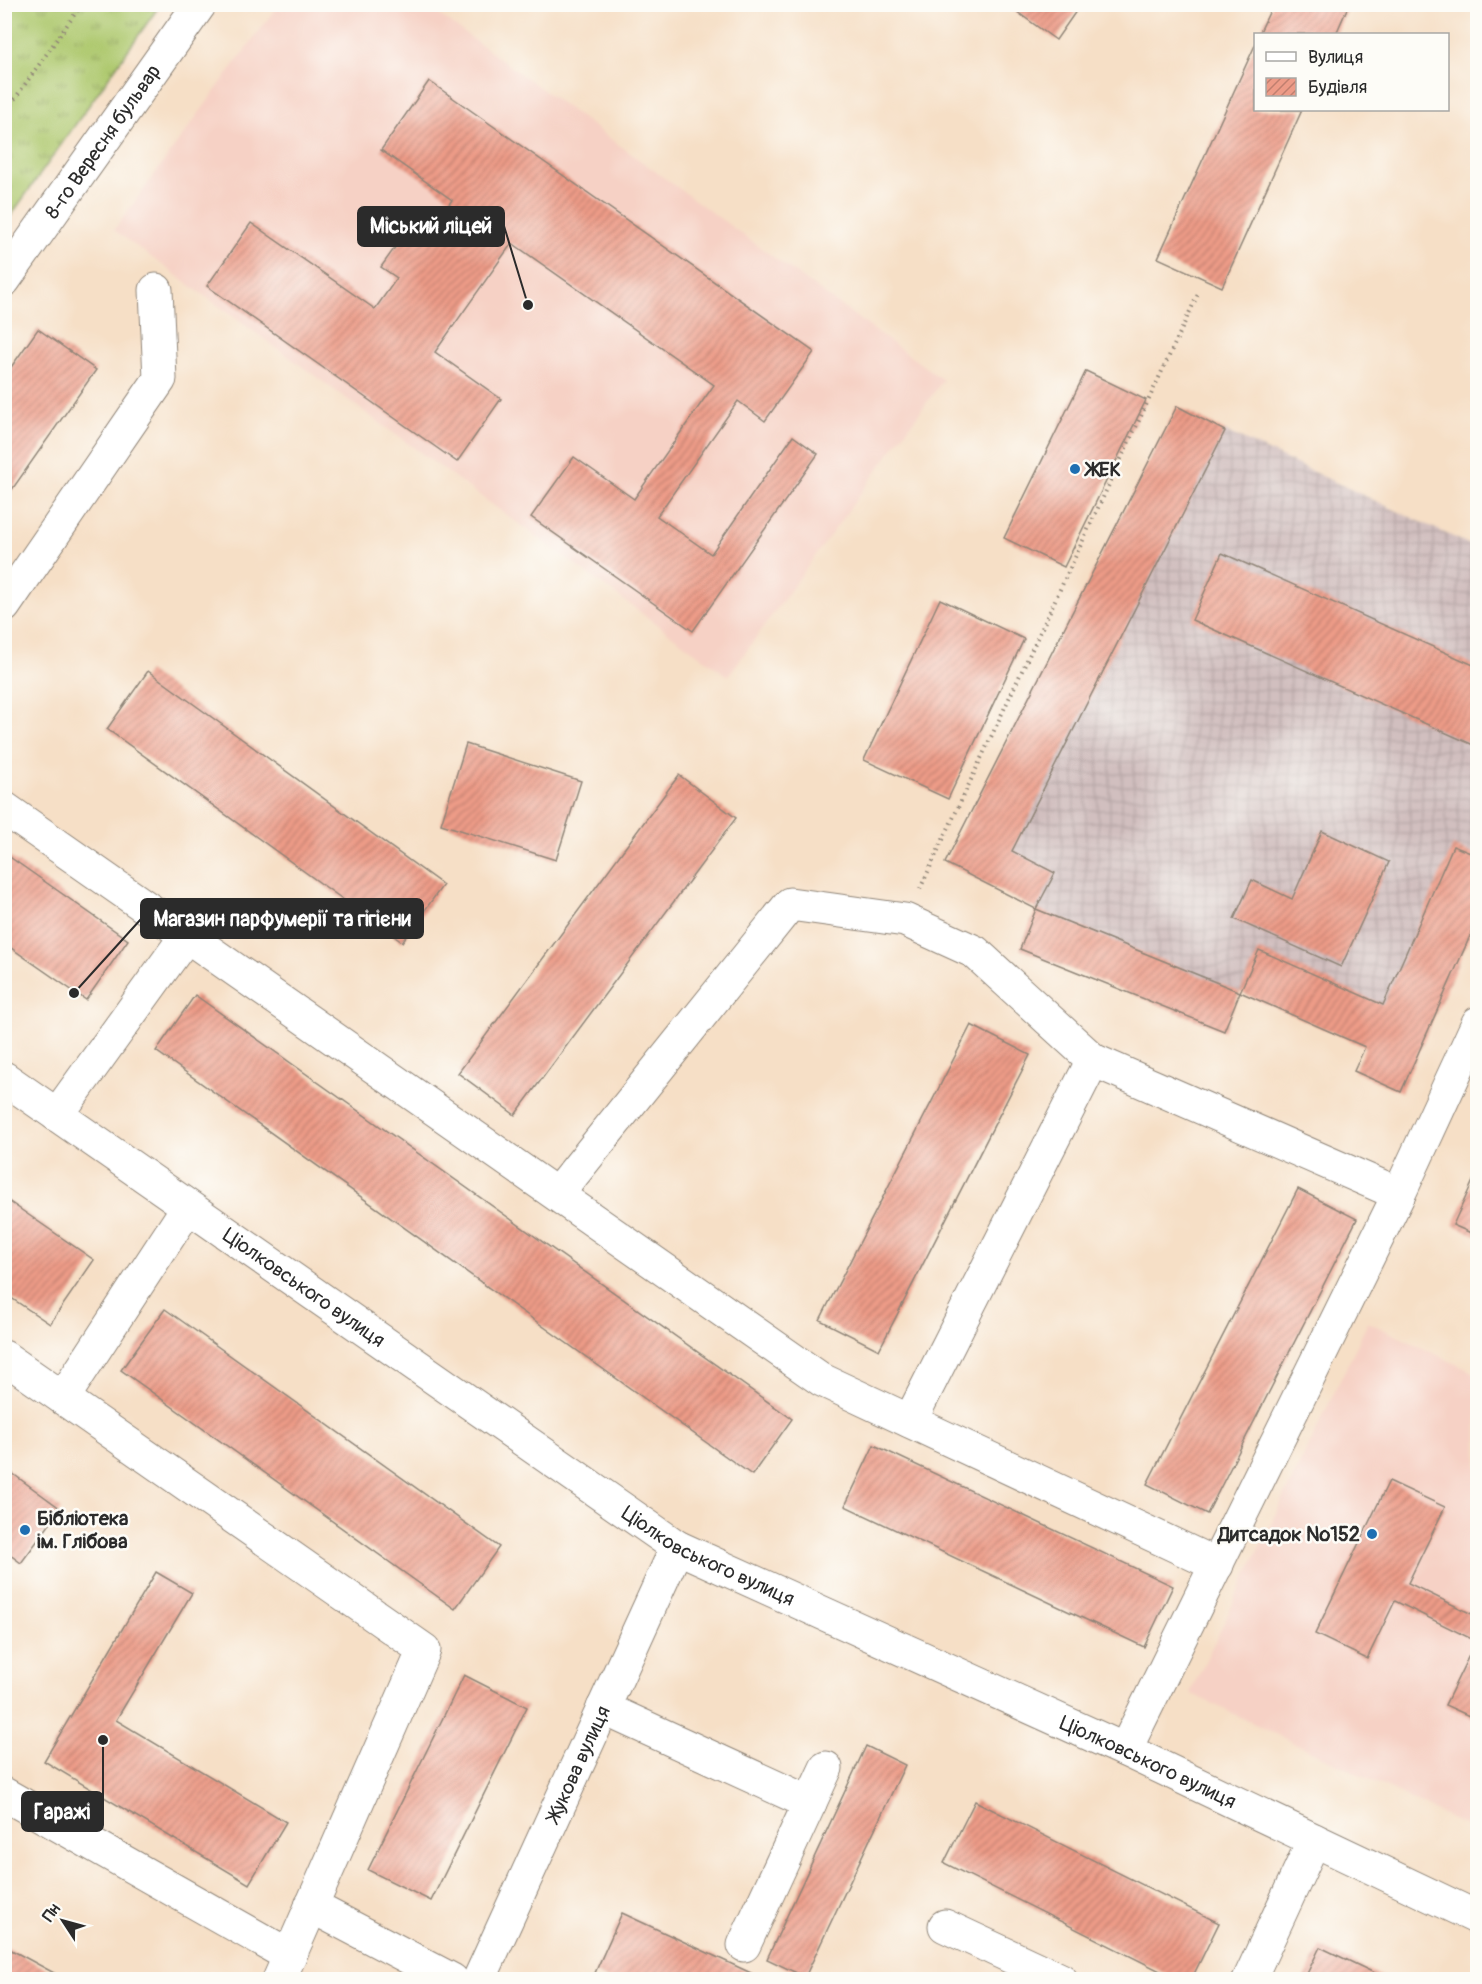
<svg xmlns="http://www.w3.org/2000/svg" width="1482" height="1984" viewBox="0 0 1482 1984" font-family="Pangolin,sans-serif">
  <defs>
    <pattern id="industrial-grid" width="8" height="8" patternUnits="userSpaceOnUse" patternTransform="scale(1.5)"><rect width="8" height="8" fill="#d1bfbf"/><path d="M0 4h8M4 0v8" fill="none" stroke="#b4a4a4"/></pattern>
    <pattern id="grass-tufts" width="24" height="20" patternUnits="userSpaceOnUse" patternTransform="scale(1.5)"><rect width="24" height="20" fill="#afc96f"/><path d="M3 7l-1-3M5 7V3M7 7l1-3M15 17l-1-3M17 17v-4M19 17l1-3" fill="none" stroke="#8fa35b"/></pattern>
    <pattern id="building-hatch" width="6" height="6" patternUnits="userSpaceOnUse" patternTransform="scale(1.5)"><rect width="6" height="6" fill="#ed9b87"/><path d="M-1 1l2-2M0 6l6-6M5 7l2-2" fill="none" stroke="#c07f6f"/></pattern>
  </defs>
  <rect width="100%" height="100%" fill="#fdfcf7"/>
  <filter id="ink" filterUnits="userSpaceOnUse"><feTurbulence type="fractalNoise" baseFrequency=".0167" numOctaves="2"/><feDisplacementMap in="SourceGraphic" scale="12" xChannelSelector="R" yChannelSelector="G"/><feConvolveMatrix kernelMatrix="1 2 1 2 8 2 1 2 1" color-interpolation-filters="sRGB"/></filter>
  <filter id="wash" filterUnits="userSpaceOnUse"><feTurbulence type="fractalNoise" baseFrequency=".008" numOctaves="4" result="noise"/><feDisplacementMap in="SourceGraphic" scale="24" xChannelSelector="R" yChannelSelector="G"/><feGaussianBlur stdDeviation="1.35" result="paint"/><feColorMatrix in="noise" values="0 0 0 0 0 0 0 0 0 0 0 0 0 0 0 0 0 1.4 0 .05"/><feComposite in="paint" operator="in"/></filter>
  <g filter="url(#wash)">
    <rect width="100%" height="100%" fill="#f6dfc6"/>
    <!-- built -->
    <g fill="#f6d1c5">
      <polygon points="278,5 426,5 943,380 728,676 114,230"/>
      <polygon points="1368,1322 1477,1374 1477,1831 1190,1693"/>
    </g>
    <!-- industrial -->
    <polygon fill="url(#industrial-grid)" points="1225,431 1477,548 1477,856 1453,846 1383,1005 1259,951 1240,992 1036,909 1055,873 1012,851"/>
    <!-- grass -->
    <polygon fill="url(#grass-tufts)" stroke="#6d7a4d" stroke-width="1.5" points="5,4 160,5 5,224 4,5"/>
    <g id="blocks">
      <!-- building -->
      <g fill="url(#building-hatch)">
        <polygon points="1006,4 1081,4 1056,40"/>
        <polygon points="1273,4 1349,4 1336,34 1259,34"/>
        <polygon points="1256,43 1256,110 1302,110 1222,287 1158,258"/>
        <polygon points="429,81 814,352 765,421 738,401 657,516 711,554 793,436 818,454 693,631 531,517 574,457 634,499 714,385 512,243 435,352 501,399 457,462 207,286 251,223 375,309 397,278 381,267 414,221 430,232 452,200 381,150"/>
        <polygon points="38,329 96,370 4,501 4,377"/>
        <polygon points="1086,371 1146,400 1064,567 1004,538"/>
        <polygon points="1177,406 1225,431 1012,851 1055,873 1036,909 1240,992 1224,1031 1020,949 1036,909 945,863"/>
        <polygon points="1222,553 1478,667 1478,747 1192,620"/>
        <polygon points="940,599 1024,639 948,799 864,760"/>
        <polygon points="148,671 443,885 402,942 107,729"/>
        <polygon points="466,744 581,781 556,860 441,824"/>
        <polygon points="679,775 736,818 515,1115 458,1073"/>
        <polygon points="1322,831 1389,862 1341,967 1234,919 1252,880 1292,899"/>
        <polygon points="1453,846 1478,856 1478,918 1401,1092 1354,1071 1365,1047 1240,992 1259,950 1383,1005"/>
        <polygon points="4,853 128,940 86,1000 4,943"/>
        <polygon points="195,995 792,1419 752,1475 156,1051"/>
        <polygon points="971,1025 1030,1055 879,1350 820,1320"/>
        <polygon points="1478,1170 1478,1236 1453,1225"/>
        <polygon points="1298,1189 1357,1219 1207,1514 1147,1484"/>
        <polygon points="4,1198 94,1260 50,1324 4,1293"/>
        <polygon points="165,1309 499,1547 455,1609 121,1370"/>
        <polygon points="874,1445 1173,1586 1144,1647 845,1506"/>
        <polygon points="5,1468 61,1509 21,1563 5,1551"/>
        <polygon points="1389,1481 1445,1507 1408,1583 1478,1617 1478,1720 1445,1705 1476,1641 1395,1601 1367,1659 1315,1634"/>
        <polygon points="156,1572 192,1593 116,1720 286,1822 249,1884 44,1761"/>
        <polygon points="464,1675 527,1707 431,1901 368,1870"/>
        <polygon points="866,1746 905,1765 805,1977 767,1959"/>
        <polygon points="975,1801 1219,1923 1191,1980 1178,1980 944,1863"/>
        <polygon points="622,1913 766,1980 608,1980 595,1973"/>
        <polygon points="4,1946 67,1980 4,1980"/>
        <polygon points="1320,1947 1389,1980 1304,1980"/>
      </g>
    </g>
  </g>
  <g filter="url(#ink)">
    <use href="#blocks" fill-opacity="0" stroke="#908578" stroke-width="1.5"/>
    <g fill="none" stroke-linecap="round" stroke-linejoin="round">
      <defs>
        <g id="minor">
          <path id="s1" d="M4 280 200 4"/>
          <polyline points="4,606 160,379 156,290"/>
          <polyline points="4,808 822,1380 1217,1565"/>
          <path id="s2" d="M4 1078 677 1547 1125 1750 1478 1918"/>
          <polyline points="57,1115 187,935"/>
          <polyline points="557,1194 790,904 905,920 975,952 1093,1060 1399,1194"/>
          <polyline points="4,1357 424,1650 279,1980"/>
          <polyline points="63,1398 188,1207"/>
          <polyline points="910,1421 1093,1060"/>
          <polyline points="603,1708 810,1803"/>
          <polyline points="1125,1750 1399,1194 1478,1023"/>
          <polyline points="4,1794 290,1956"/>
          <polyline points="311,1906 452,1980"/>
          <polyline points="945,1926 1061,1980"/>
          <polyline points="744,1945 826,1768"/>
          <path id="s3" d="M479 1980 677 1547"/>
          <polyline points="1249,1980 1314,1840"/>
        </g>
      </defs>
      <!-- minor casing -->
      <use href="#minor" stroke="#908578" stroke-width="35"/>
      <!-- path -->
      <g stroke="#908578" stroke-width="4" stroke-dasharray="1.5 4.5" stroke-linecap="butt">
        <polyline points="4,114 82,4"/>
        <polyline points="920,889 1199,292"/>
      </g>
      <!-- minor -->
      <use href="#minor" stroke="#fff" stroke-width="33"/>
    </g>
  </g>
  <!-- markers -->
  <g fill="#1f6fb2" stroke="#fdfcf7" stroke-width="2">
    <circle cx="1075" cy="469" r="6"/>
    <circle cx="25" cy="1530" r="6"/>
    <circle cx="1372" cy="1534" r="6"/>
  </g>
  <g text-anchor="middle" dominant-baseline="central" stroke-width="5" stroke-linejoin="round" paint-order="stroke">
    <!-- street labels -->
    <g font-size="20" fill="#2b2b2b" stroke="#fdfcf7">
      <text stroke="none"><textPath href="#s1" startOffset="170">8-го Вересня бульвар</textPath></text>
      <text stroke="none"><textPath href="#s2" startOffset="366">Ціолковського вулиця</textPath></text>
      <text stroke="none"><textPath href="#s2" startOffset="852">Ціолковського вулиця</textPath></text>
      <text stroke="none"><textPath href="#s2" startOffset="1338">Ціолковського вулиця</textPath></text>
      <text stroke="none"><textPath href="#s3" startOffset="238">Жукова вулиця</textPath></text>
    </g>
    <!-- poi labels -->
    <g font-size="20" font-weight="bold" fill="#2b2b2b" stroke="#fdfcf7" text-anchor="start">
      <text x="1087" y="469">ЖЕК</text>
      <text x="37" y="1518">Бібліотека<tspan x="37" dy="23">ім. Глібова</tspan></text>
      <text x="1360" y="1534" text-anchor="end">Дитсадок №152</text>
    </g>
  </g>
  <!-- callouts -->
  <path fill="none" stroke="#2b2b2b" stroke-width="2" d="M528 305L504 226M74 993L141 919M103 1740L103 1812"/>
  <g fill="#2b2b2b" stroke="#fdfcf7" stroke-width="2">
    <circle cx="528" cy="305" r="6"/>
    <circle cx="74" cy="993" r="6"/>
    <circle cx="103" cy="1740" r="6"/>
  </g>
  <g fill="#2b2b2b" stroke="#2b2b2b" stroke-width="2">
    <rect x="358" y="207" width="146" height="39" rx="6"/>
    <rect x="141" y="899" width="282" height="39" rx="6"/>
    <rect x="22" y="1792" width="81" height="39" rx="6"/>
  </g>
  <g font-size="21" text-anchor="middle" font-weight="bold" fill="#fff">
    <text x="431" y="233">Міський ліцей</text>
    <text x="282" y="926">Магазин парфумерії та гігієни</text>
    <text x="62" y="1819">Гаражі</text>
  </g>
  <!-- margin -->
  <rect width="1482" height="1984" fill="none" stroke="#fdfcf7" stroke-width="24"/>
  <!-- legend -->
  <rect x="1254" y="33" width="195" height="78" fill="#fdfcf7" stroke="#a9a8a5" stroke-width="1.5"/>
  <rect x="1266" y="52" width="30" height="9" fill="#ffffff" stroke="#a9a8a5" stroke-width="1.5"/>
  <text x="1308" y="63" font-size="18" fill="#2b2b2b">Вулиця</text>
  <rect x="1266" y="78" width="30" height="18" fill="url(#building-hatch)" stroke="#a9a8a5" stroke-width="1.5"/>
  <text x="1308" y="93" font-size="18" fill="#2b2b2b">Будівля</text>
  <!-- north arrow -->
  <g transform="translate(63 1921) rotate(306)" stroke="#fdfcf7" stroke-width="4.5" paint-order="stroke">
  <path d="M0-4.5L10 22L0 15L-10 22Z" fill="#2b2b2b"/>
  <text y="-9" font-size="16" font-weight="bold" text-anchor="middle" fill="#2b2b2b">Пн</text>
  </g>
</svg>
